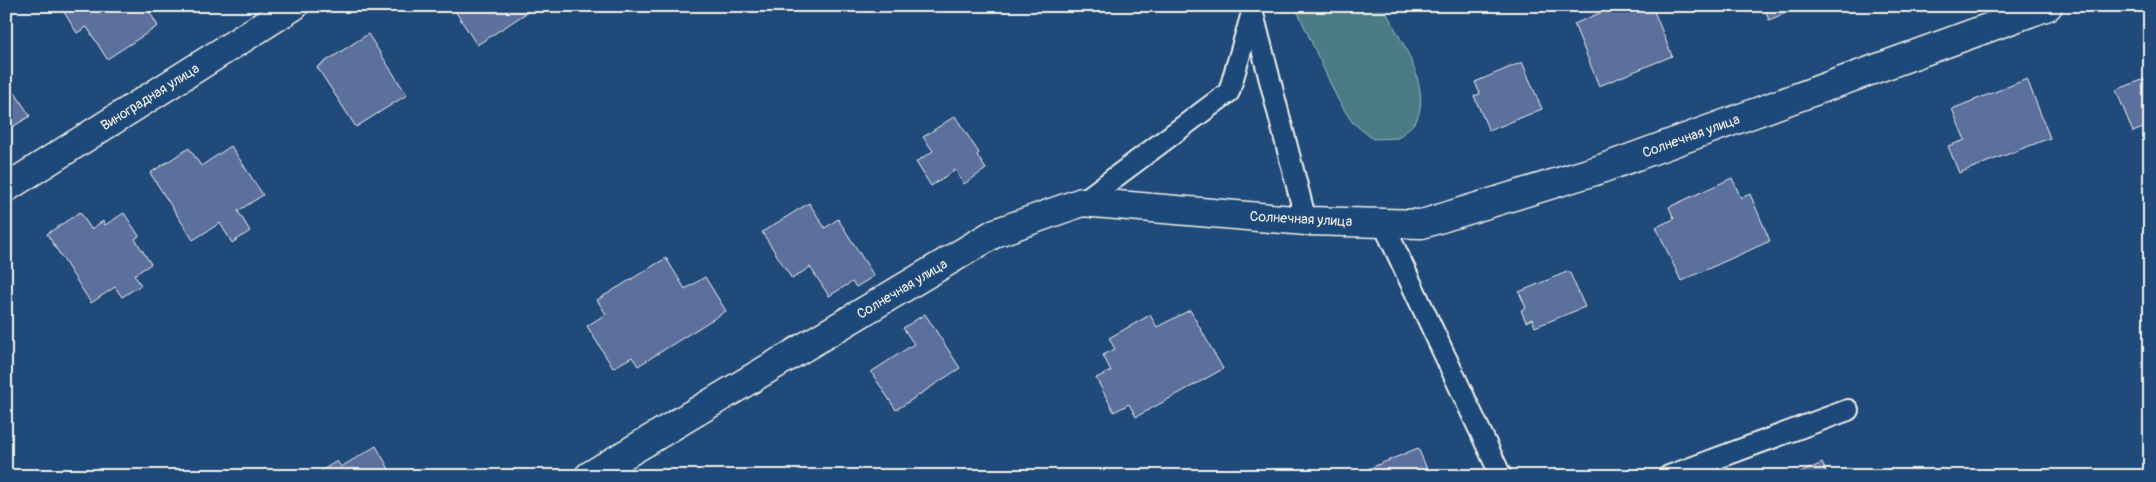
<svg xmlns="http://www.w3.org/2000/svg" width="2156" height="482" viewBox="0 0 2156 482" font-family="Pangolin,sans-serif">
  <rect width="100%" height="100%" fill="#1f4a7a"/>
  <filter id="ink" filterUnits="userSpaceOnUse"><feTurbulence type="fractalNoise" baseFrequency=".02" numOctaves="2"/><feDisplacementMap in="SourceGraphic" scale="10" xChannelSelector="R" yChannelSelector="G"/><feConvolveMatrix kernelMatrix="1 2 1 2 8 2 1 2 1" color-interpolation-filters="sRGB"/></filter>
  <g filter="url(#ink)">
    <!-- green -->
    <path fill="#4c7c86" stroke="#a0b6b7" d="M1295 6H1383C1398 36 1432 85 1417 119 1413 126 1403 133 1398 138L1373 139 1352 122 1338 100Z"/>
    <!-- building -->
    <g fill="#5c6f9e" stroke="#f4f1e8">
      <polygon points="60,6 146,6 158,26 107,59 87,27 77,33"/>
      <polygon points="452,6 528,6 531,10 477,45"/>
      <polygon points="1616,6 1652,6 1672,56 1599,86 1574,24"/>
      <polygon points="1764,6 1802,6 1769,20"/>
      <polygon points="368,34 407,95 356,127 317,67"/>
      <polygon points="1522,62 1542,109 1489,131 1474,96 1480,94 1475,82"/>
      <polygon points="2150,77 2150,125 2133,132 2116,90"/>
      <polygon points="2027,79 2050,138 1959,173 1948,146 1965,140 1952,109"/>
      <polygon points="8,82 30,116 6,131 6,83"/>
      <polygon points="955,116 979,153 977,155 986,169 964,184 955,170 931,186 916,162 933,151 923,137"/>
      <polygon points="231,146 263,195 238,211 250,231 232,243 220,223 193,240 150,173 189,148 201,166"/>
      <polygon points="1732,178 1741,198 1750,194 1770,241 1681,281 1656,227 1674,219 1669,207"/>
      <polygon points="809,203 825,228 838,219 874,276 856,287 852,282 829,296 810,267 792,279 762,232"/>
      <polygon points="80,212 91,229 103,221 105,225 124,213 139,236 135,239 151,264 134,275 141,285 122,297 115,287 91,303 47,234"/>
      <polygon points="666,258 685,289 705,277 726,311 638,366 632,357 613,368 587,326 606,314 597,300"/>
      <polygon points="1569,271 1585,307 1535,327 1532,319 1526,322 1521,310 1526,308 1519,292"/>
      <polygon points="1190,310 1223,369 1136,417 1129,404 1114,412 1096,378 1111,371 1103,355 1115,349 1109,338 1150,315 1157,327"/>
      <polygon points="925,314 960,368 896,410 871,372 914,344 903,328"/>
      <polygon points="376,446 393,476 313,476 337,461 341,467"/>
      <polygon points="1418,448 1430,476 1365,476 1363,471"/>
      <polygon points="1822,463 1828,476 1794,476"/>
    </g>
    <g fill="none" stroke-linecap="round" stroke-linejoin="round">
      <defs>
        <g id="lane">
          <polyline points="1252,10 1306,221"/>
          <polyline points="1082,202 1229,92 1254,6"/>
          <polyline points="1383,223 1501,476"/>
          <polyline points="1669,476 1848,410"/>
        </g>
        <g id="street">
          <polyline points="6,188 294,6"/>
          <polyline points="589,476 995,233 1082,202 1306,221 1422,224 1598,170 2048,6"/>
        </g>
      </defs>
      <!-- lane casing -->
      <use href="#lane" stroke="#f4f1e8" stroke-width="24"/>
      <!-- street casing -->
      <use href="#street" stroke="#f4f1e8" stroke-width="31"/>
      <!-- lane -->
      <use href="#lane" stroke="#1f4a7a" stroke-width="20"/>
      <!-- street -->
      <use href="#street" stroke="#1f4a7a" stroke-width="28"/>
    </g>
  </g>
  <g text-anchor="middle" dominant-baseline="central" stroke-width="4.5" stroke-linejoin="round" paint-order="stroke">
    <!-- street labels -->
    <g font-size="14" fill="#f4f1e8" stroke="#1f4a7a">
      <text transform="translate(150 97) rotate(-32)">Виноградная улица</text>
      <text transform="translate(1691 136) rotate(-20)">Солнечная улица</text>
      <text transform="translate(1301 219) rotate(3)">Солнечная улица</text>
      <text transform="translate(902 289) rotate(-31)">Солнечная улица</text>
    </g>
  </g>
  <!-- margin -->
  <rect width="2156" height="482" fill="none" stroke="#1f4a7a" stroke-width="25"/>
  <rect x="12" y="12" width="2131" height="457" fill="none" stroke="#f4f1e8" stroke-width="2" filter="url(#ink)"/>
</svg>
